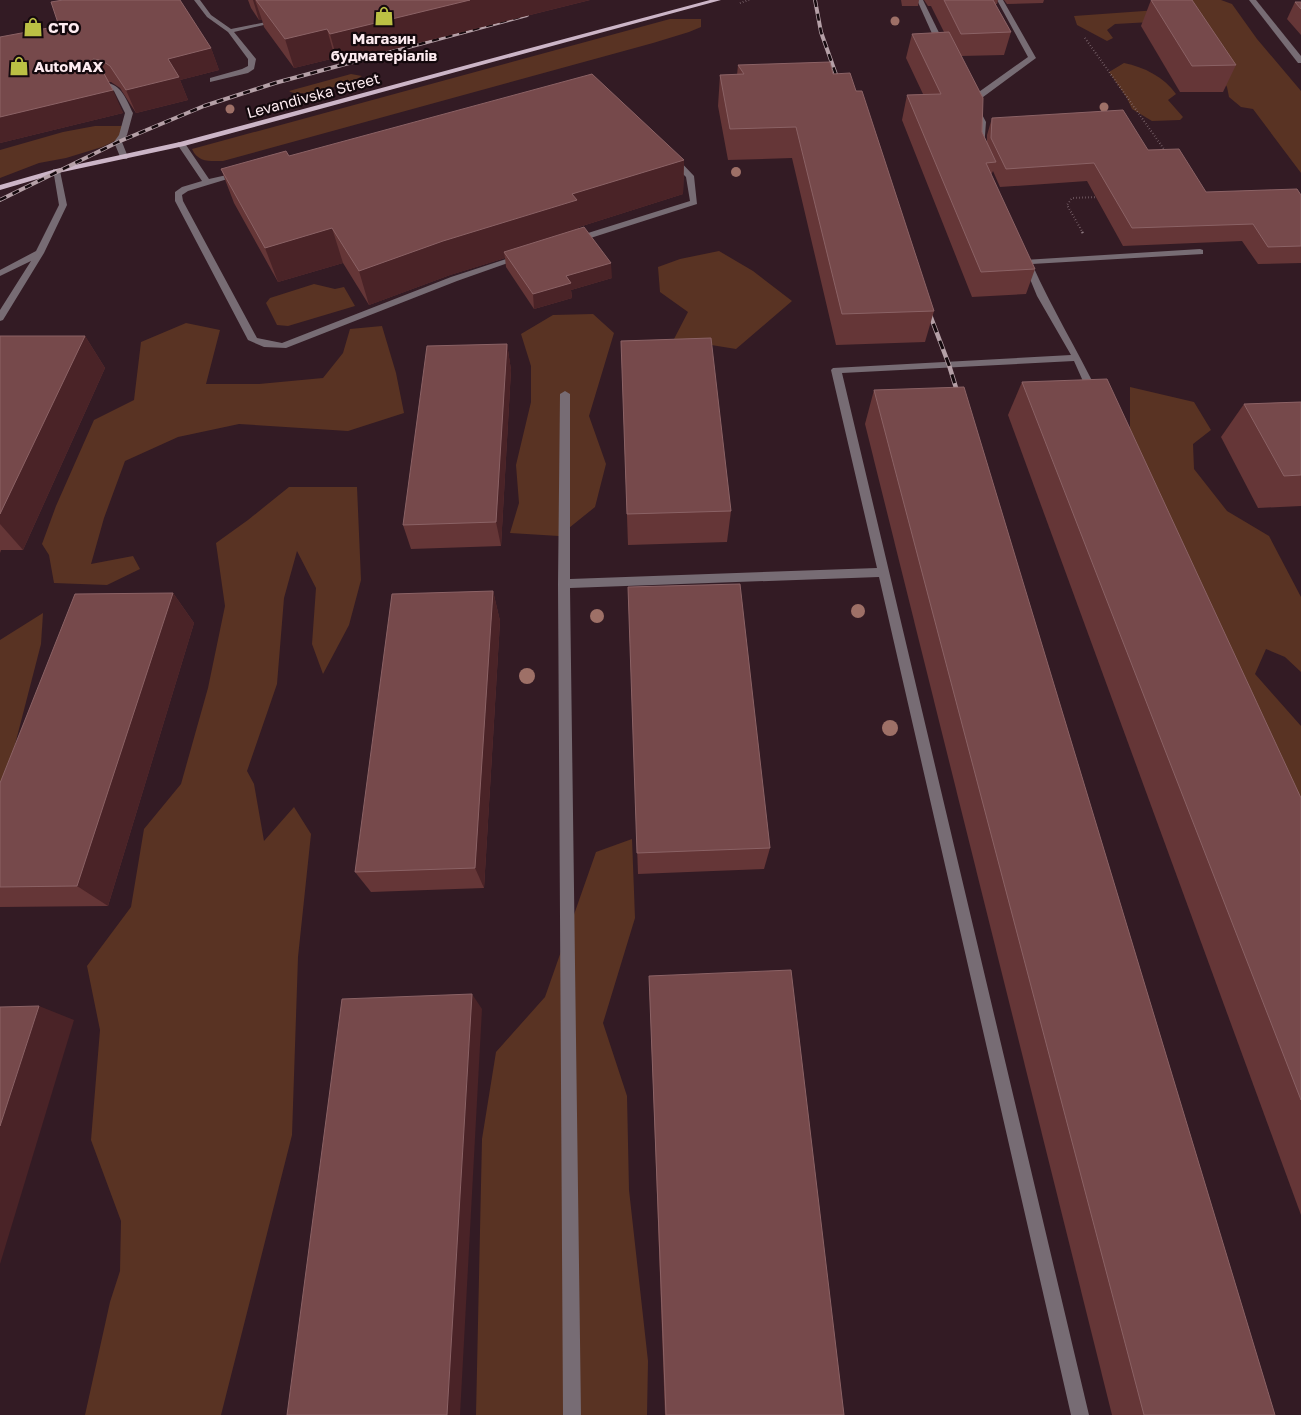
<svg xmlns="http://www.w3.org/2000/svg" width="1301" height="1415" viewBox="0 0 1301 1415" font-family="'Golos Text',sans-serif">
  <rect width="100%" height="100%" fill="#331b24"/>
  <!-- green -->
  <g fill="#593323">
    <polygon points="1158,0 1221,0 1232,4 1257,39 1301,91 1301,173 1253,109 1241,107 1229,97 1227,87 1215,67 1151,22 1115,24 1107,30 1113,38 1107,41 1077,25 1074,16 1158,10"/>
    <path d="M670 19H701V27L689 32 653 43 223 161C211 161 198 163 192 149Z"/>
    <path d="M1124 63C1144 67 1164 77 1176 94L1168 100 1183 117 1180 120 1152 121 1132 109 1127 98 1109 72Z"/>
    <path d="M351 74 362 76C350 84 299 99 289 91Z"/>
    <polygon points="95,126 126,126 119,139 102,147 66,158 39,163 0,178 0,150 63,132"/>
    <polygon points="719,251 753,271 792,301 736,349 674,339 688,312 660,292 658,267 680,259"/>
    <polygon points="314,284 335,289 344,287 355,306 288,326 277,325 266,303 270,298"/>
    <polygon points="593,314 614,333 589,416 606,464 595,507 559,536 510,533 519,503 516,465 531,402 531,366 521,334 553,315"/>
    <polygon points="186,323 220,330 206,384 259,384 323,378 343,353 350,329 382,326 396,373 404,413 348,431 239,424 178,437 125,461 104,518 91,564 133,556 140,569 107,585 54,583 49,555 42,544 56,506 94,420 134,400 141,342"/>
    <polygon points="1130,387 1194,402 1211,430 1193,444 1194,469 1227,511 1269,536 1301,597 1301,672 1285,657 1266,649 1255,674 1301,726 1301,827 1130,445"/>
    <polygon points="289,487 357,487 361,580 349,625 323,674 312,644 316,588 297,551 284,598 277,684 247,771 254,784 264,841 294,807 311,834 298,957 292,1135 221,1415 85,1415 110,1302 120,1271 121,1221 91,1140 100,1030 87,966 131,907 144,829 181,784 208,688 225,606 216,543 248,520"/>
    <polygon points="43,613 41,644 11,760 0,786 0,640"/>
    <polygon points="632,839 635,918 603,1023 627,1096 629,1190 648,1361 647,1415 476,1415 482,1139 496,1052 545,997 596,852"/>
  </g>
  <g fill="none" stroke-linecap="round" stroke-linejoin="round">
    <!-- path-far1 -->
    <g stroke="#978289" stroke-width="2" stroke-dasharray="0.5 2.5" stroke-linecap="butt">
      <polyline points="740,3 749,0"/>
      <polyline points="1085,38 1166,152"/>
      <polyline points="1083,233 1067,205 1072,198 1098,197"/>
    </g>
    <!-- path -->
    <polyline stroke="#978289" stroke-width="2.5" stroke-dasharray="1 3" stroke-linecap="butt" points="1082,232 1084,235"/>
    <!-- minor -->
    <g fill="#776c74" fill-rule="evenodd">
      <polygon points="194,0 200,0 211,15 231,29 281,19 281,21 234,32 256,59 254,69 248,73 210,82 210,78 242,69 248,66 248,59 228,32 207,17"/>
      <polygon points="917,0 923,0 946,47 944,48 938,47"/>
      <polygon points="997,0 1003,0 1036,58 975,103 969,103 969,99 1028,57"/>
      <polygon points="1249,0 1256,0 1301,56 1301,63 1298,63"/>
      <path d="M105 83C121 83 127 101 133 113L127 135 122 142 128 157 127 159H121L114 142 119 135 125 113 114 91 105 87Z"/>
      <polygon points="971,105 977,105 986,122 984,149 977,147 978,122 970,107"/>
      <polygon points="178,142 184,142 209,179 240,172 244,174 188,191 182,195 183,201 257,338 282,343 451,277 518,255 524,255 525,257 457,281 286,348 264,347 248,340 175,201 175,192 182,187 202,181 177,144"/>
      <polygon points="669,156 675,156 694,176 697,204 578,242 572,242 572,238 690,201 686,177 669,160"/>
      <polygon points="53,169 60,171 67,205 44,253 3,320 0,321 0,310 31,261 0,276 0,270 36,251 59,205"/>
      <path d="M1200 249 1203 250V254L1032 264C1052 309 1078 351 1099 395L1098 397H1090L1074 361 842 373 1089 1415H1071L879 577 570 588 581 1415H563L558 584 560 394 565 391 570 394V579L877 568 831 370 833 368 1071 355 1037 296 1023 262 1024 260Z"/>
    </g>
    <!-- major -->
    <polygon fill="#ccb5c7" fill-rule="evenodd" points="710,0 721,0 184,146 58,173 0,190 0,185 56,169 180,142"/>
    <defs>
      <g id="rail-far1">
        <polyline points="815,0 821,32 840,86"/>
        <polyline points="0,200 118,142 204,106 275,83 527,15"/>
      </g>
      <polyline id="rail" points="927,307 949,365 960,401"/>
    </defs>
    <!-- rail-far1 casing -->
    <use href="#rail-far1" stroke="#b5a0a7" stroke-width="4"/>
    <!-- rail casing -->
    <use href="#rail" stroke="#b5a0a7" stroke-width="4.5"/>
    <!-- rail-far1 -->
    <use href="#rail-far1" stroke="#14090d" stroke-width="2.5" stroke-dasharray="7" stroke-linecap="butt"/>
    <!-- rail -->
    <use href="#rail" stroke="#14090d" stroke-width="3" stroke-dasharray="9" stroke-linecap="butt"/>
  </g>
  <!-- trees -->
  <g fill="#9e7067">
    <circle cx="895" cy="21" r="4.5"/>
    <circle cx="1104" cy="107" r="4.5"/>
    <circle cx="230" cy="109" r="4.5"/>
    <circle cx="736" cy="172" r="5"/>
    <circle cx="858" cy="611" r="7"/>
    <circle cx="597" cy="616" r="7"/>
    <circle cx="527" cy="676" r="8"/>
    <circle cx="890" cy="728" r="8"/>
  </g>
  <!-- wall -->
  <g fill="#653637">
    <polygon points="248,0 590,0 338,63 335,58 294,68 264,27 262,20 259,20 251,8"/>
    <polygon points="901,0 919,0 918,6 902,6"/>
    <polygon points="924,0 998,0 997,4 995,4 1011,32 1004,55 961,56 982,132 987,143 987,135 992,118 1148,150 1206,192 1301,195 1301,263 1258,264 1242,241 1123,246 1087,181 1000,187 993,171 991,175 1035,269 1026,294 972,297 902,120 907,95 923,94 906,58 912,34 944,32 931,6 928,6"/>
    <polygon points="1004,0 1044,0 1043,3 1007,4"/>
    <polygon points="1151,0 1236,65 1223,92 1180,92 1141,26"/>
    <polygon points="1295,2 1301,2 1301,35 1287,19"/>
    <polygon points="0,37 211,48 219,70 180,80 188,100 136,113 120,88 111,82 108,82 123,113 0,143"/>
    <polygon points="738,65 833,74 934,311 925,342 836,345 792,158 728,160 718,106 720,75 737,75"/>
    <polygon points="289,156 684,160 683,194 579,227 579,228 612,278 571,290 572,298 534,309 506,267 505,258 450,275 369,305 343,263 278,282 234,203 221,169"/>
    <polygon points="0,336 85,336 105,368 23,550 1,550 0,553"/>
    <polygon points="621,341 731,511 727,542 628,545"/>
    <polygon points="507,344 511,370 501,546 411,549 403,525"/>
    <polygon points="1022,382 1301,798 1301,1215 1008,415"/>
    <polygon points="874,390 1275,1415 1112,1415 865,424"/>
    <polygon points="1301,402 1301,506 1258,508 1221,437 1244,404"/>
    <polygon points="628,587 770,848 764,869 638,874"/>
    <polygon points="493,591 500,621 484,888 371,892 355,872"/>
    <polygon points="173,593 194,623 108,906 0,907 0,783"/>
    <polygon points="649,976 844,1415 665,1415"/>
  </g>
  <!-- shaded-wall -->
  <g fill="#4a2327">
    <polygon points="253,0 255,0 262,20 259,20"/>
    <polygon points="470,0 590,0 338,63 330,34"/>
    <polygon points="327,29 335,58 294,68 285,39"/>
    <polygon points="211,48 219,70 180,80 188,100 136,113 126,90 168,59"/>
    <polygon points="93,59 104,82 93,65"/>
    <polygon points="113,90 123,113 0,143 0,117"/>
    <polygon points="684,160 683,194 579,227 579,234 504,252 505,258 450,275 369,305 359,271 572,194"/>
    <polygon points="332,228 343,263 278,282 265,248"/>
    <polygon points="611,263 612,278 571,290 572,298 534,309 533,294 566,276"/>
    <polygon points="85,336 105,368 23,550 0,524 0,514"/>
    <polygon points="507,344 511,370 501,546 496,522"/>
    <polygon points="493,591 500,621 484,888 475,868"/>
    <polygon points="173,593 194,623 108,906 77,886"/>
    <polygon points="472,994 482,1009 460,1415 447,1415"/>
    <polygon points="39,1006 74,1020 0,1264 0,1126"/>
  </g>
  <!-- building -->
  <g fill="#76494b" stroke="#8b6265">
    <polygon points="63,0 180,0 211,48 168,59 179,77 126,90 110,66 101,60 93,59 93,65 102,70 113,90 0,117 0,37 59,26 51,2"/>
    <polygon points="256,0 470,0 330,34 327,29 285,39"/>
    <polygon points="944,0 993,0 1011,32 961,34"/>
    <polygon points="1151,0 1192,0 1236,65 1192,66"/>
    <polygon points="1295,2 1301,2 1301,9"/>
    <polygon points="949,32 983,98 982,132 996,162 986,163 1035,269 981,272 907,95 941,94 912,34"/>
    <polygon points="830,62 833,74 850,73 856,91 862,91 934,311 842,314 796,127 730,129 720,75 744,74 738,65"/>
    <polygon points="592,74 684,160 572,194 577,200 443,241 359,271 332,228 265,248 221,169 286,151 289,156"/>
    <polygon points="1123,110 1148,150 1179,149 1206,192 1297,189 1301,195 1301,246 1268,247 1253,224 1132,228 1094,163 1006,169 991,138 992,118"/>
    <polygon points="584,227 611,263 566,276 571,283 533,294 504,252"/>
    <polygon points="0,336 85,336 0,514"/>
    <polygon points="711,338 731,511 627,514 621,341"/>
    <polygon points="507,344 496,522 403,525 427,346"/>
    <polygon points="1107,379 1301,798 1301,1100 1022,382"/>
    <polygon points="964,387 1275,1415 1144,1415 874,390"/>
    <polygon points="1301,402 1301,475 1284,476 1244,404"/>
    <polygon points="740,584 770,848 637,853 628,587"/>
    <polygon points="493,591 475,868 355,872 392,594"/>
    <polygon points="173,593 77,886 0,887 0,783 75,594"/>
    <polygon points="791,970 844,1415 666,1415 649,976"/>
    <polygon points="472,994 447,1415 287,1415 342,999"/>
    <polygon points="39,1006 0,1126 0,1007"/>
  </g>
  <!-- icons -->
  <defs>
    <symbol id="shop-bare" viewBox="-9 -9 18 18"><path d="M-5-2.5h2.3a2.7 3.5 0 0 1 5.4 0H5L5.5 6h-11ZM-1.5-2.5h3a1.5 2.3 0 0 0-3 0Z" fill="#bbc044" stroke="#14090d" stroke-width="2.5" paint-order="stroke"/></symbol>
  </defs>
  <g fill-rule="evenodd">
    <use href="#shop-bare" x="370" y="2" width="28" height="28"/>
    <use href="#shop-bare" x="19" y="13" width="28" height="28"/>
    <use href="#shop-bare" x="5" y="52" width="28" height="28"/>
  </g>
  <g text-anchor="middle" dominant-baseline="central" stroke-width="4.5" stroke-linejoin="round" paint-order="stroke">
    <!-- far-poi labels -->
    <g font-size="15" font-weight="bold" fill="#fdebf0" stroke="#14090d" text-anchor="start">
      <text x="48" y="27">СТО</text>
      <text x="384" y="38" text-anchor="middle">Магазин<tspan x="384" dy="17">будматеріалів</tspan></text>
      <text x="34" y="66">AutoMAX</text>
    </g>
    <!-- far-street labels -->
    <g font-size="15" fill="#fdebf0" stroke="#14090d">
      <text transform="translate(313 95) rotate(-15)">Levandivska Street</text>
    </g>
  </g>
</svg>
